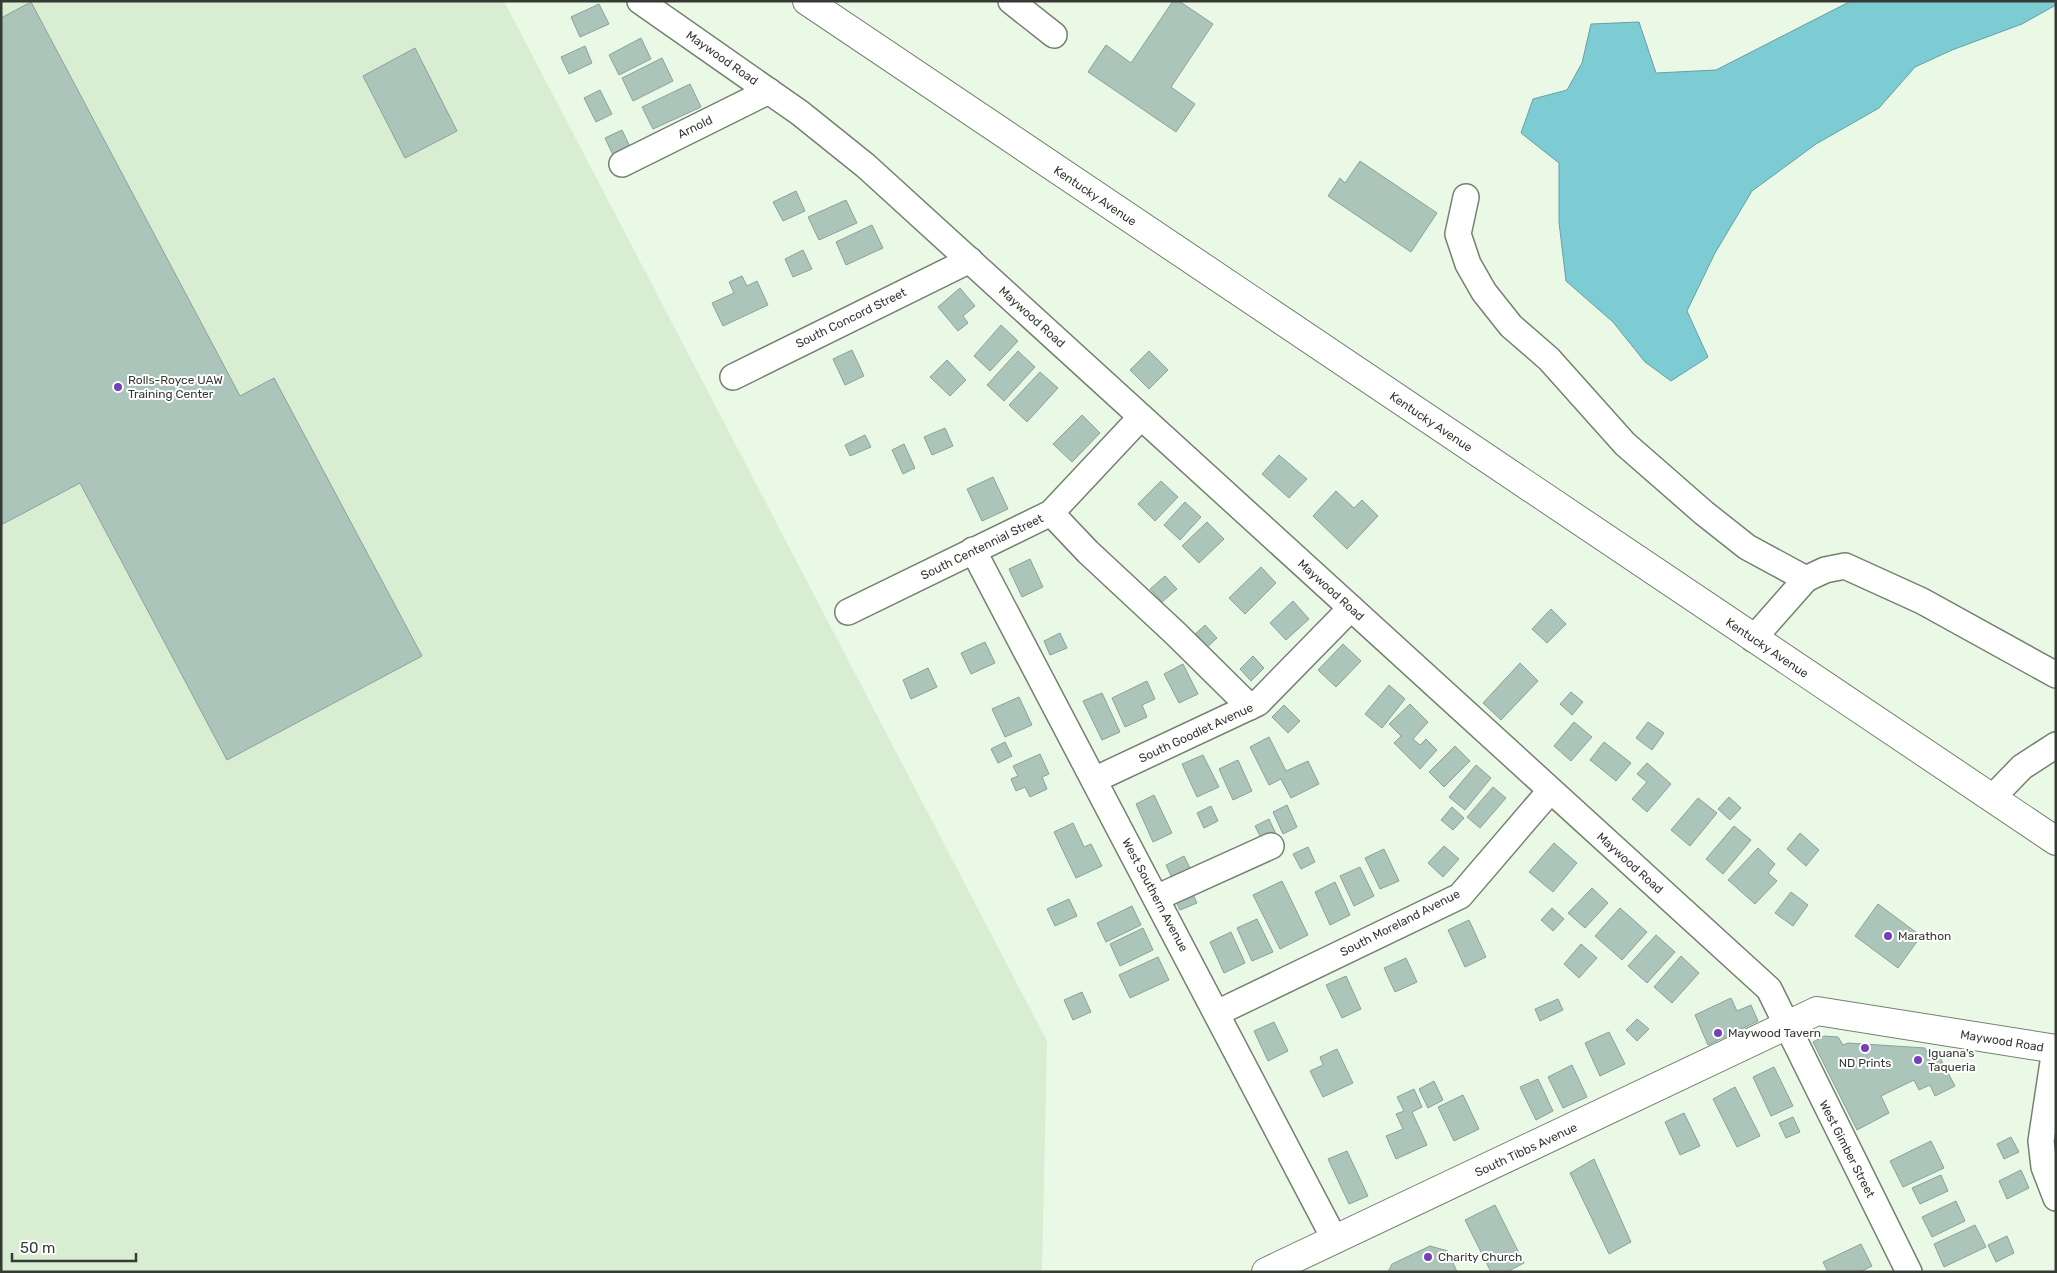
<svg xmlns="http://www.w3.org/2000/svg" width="2057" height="1273" viewBox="0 0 2057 1273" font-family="Rubik,sans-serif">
  <rect width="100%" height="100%" fill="#eaf9e6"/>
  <!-- built -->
  <polygon fill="#d9edd3" points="1,1 504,1 1047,1041 1042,1272 1,1272"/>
  <!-- water -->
  <polygon fill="#7dccd4" stroke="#67a0a4" points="1851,1 2056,1 2056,5 2022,24 1952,50 1915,67 1879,108 1816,144 1752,191 1715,253 1687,311 1708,357 1671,381 1645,362 1613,322 1566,281 1559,222 1559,163 1521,133 1533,99 1567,90 1582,63 1591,24 1639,22 1656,73 1716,70"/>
  <!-- building -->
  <g fill="#acc5bb" stroke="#8aa299">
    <polygon points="1173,1 1179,1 1213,24 1171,87 1195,104 1176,132 1088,72 1106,45 1131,63"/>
    <polygon points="31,2 240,396 274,378 422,656 227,760 80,483 1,525 1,18"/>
    <polygon points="599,4 609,24 580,37 571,17"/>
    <polygon points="641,38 651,59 619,75 609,55"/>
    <polygon points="585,46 592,63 569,74 561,57"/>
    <polygon points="415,48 457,131 405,158 363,76"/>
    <polygon points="662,58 673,81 633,101 622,78"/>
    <polygon points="690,84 701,107 653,129 642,107"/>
    <polygon points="600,90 612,114 596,122 584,98"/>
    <polygon points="622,130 630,147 613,155 605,138"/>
    <polygon points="1360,161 1437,213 1411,252 1328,196 1340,178 1345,183"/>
    <polygon points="796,191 805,211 783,221 773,202"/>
    <polygon points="846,200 857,223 819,240 808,217"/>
    <polygon points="872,225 883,248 846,265 836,242"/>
    <polygon points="803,250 812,269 793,277 785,259"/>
    <polygon points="742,276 747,286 757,281 768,305 723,326 712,303 734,293 729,282"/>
    <polygon points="960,288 975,306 963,316 968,323 958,331 938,307"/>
    <polygon points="1001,325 1018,341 990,371 974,356"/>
    <polygon points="852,350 864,376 845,385 833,359"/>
    <polygon points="1018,351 1035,367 1004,401 987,385"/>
    <polygon points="1149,351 1168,370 1149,389 1130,370"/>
    <polygon points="947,360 966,380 950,396 930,377"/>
    <polygon points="1040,372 1058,388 1027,422 1009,405"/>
    <polygon points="1082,415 1100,433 1072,462 1053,444"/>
    <polygon points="945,428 953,446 932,455 924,437"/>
    <polygon points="865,435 871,447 850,456 845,445"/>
    <polygon points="904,444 915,468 903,474 892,450"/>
    <polygon points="1279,455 1307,479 1289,498 1262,474"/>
    <polygon points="993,477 1008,509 982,521 967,489"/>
    <polygon points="1161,481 1178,497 1155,521 1138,504"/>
    <polygon points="1336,491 1354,508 1362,500 1378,516 1347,549 1313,516"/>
    <polygon points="1185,502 1201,517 1180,540 1164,525"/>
    <polygon points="1207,522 1224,539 1199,563 1182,546"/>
    <polygon points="1030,559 1043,587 1022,597 1009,569"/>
    <polygon points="1261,567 1276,583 1245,614 1229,598"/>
    <polygon points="1165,576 1177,589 1162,602 1150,589"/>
    <polygon points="1293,601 1309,619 1286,640 1270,623"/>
    <polygon points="1551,609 1566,624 1547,643 1532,629"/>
    <polygon points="1205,625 1217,638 1204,650 1192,637"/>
    <polygon points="1060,633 1067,648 1050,655 1044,641"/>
    <polygon points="985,642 995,663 971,674 961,653"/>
    <polygon points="1343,644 1361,661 1336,687 1318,670"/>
    <polygon points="1253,656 1264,668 1251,681 1240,669"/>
    <polygon points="1520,663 1538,681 1501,720 1483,703"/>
    <polygon points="1183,664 1198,694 1179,703 1164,674"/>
    <polygon points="928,668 937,687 911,699 903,680"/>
    <polygon points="1147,681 1155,699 1142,705 1147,717 1125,727 1112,698"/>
    <polygon points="1389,685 1405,699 1382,728 1365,714"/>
    <polygon points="1571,692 1583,702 1572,715 1560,704"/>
    <polygon points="1102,693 1120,732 1102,740 1083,701"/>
    <polygon points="1019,697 1032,725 1005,737 992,709"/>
    <polygon points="1410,704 1428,722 1413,739 1420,745 1426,739 1437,750 1420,769 1394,743 1401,736 1389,724"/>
    <polygon points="1284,705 1300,721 1288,733 1272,717"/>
    <polygon points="1574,722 1592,737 1571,761 1554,746"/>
    <polygon points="1648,722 1664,733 1652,750 1636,738"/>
    <polygon points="1269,737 1286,771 1308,761 1319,784 1291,798 1281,779 1269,785 1250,747"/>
    <polygon points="1005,742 1012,756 998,763 991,749"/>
    <polygon points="1604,742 1631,763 1616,781 1590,760"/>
    <polygon points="1455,746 1470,761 1444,787 1429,772"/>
    <polygon points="1040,754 1049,774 1042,777 1047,789 1030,797 1025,787 1016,791 1011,779 1018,776 1013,766"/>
    <polygon points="1203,755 1219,787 1197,797 1182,764"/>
    <polygon points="1238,760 1252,791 1233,800 1219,769"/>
    <polygon points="1647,763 1671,784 1647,812 1632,799 1647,782 1637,774"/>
    <polygon points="1476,765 1491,778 1465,810 1449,797"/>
    <polygon points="1493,787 1506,798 1480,828 1467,817"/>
    <polygon points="1154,795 1172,833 1153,842 1136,804"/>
    <polygon points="1729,797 1741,808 1730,820 1718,809"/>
    <polygon points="1698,798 1717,813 1690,846 1671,830"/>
    <polygon points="1287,805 1297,827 1283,834 1273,812"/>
    <polygon points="1211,806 1218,821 1204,828 1197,813"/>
    <polygon points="1452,807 1464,818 1453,830 1441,820"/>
    <polygon points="1269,819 1276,834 1262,840 1255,826"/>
    <polygon points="1073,823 1084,847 1091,844 1102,866 1076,878 1054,832"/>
    <polygon points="1734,826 1751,840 1723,874 1706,859"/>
    <polygon points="1800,833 1819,850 1806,866 1787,849"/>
    <polygon points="1554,843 1577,863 1553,892 1529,872"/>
    <polygon points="1444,846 1459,859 1443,877 1428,863"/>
    <polygon points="1308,847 1315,862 1301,869 1293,854"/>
    <polygon points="1758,848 1775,864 1768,873 1777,881 1755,904 1728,880"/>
    <polygon points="1384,849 1399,881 1380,889 1365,858"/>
    <polygon points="1184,856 1191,870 1172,878 1166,865"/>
    <polygon points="1360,867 1374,896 1354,906 1340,876"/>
    <polygon points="1282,881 1308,935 1280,949 1253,895"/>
    <polygon points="1335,882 1350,915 1330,925 1315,892"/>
    <polygon points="1592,888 1608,903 1585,928 1568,913"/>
    <polygon points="1191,890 1197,903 1180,910 1174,898"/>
    <polygon points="1791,892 1808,905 1793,926 1775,913"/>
    <polygon points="1069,899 1077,916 1055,926 1047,909"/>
    <polygon points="1878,904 1921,936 1898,968 1855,936"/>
    <polygon points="1132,906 1141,925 1106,942 1097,923"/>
    <polygon points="1552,908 1564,919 1553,931 1541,920"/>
    <polygon points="1620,908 1647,932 1622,960 1595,936"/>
    <polygon points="1257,919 1273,952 1252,961 1237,928"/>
    <polygon points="1469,920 1486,957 1465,967 1448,930"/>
    <polygon points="1143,928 1153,950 1120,966 1110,944"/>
    <polygon points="1231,932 1245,963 1224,973 1210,942"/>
    <polygon points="1656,935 1675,952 1647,983 1628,966"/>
    <polygon points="1581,944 1597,958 1579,978 1564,964"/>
    <polygon points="1681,956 1699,973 1672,1003 1654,987"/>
    <polygon points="1158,957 1169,980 1130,998 1119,975"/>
    <polygon points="1406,958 1417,982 1395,992 1384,968"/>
    <polygon points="1346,976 1361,1009 1342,1018 1326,985"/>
    <polygon points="1082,992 1091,1012 1073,1020 1064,1000"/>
    <polygon points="1731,998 1737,1011 1751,1005 1758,1021 1708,1045 1695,1015"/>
    <polygon points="1558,999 1563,1010 1540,1021 1535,1009"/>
    <polygon points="1637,1019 1649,1029 1637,1041 1626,1030"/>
    <polygon points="1274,1022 1288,1051 1268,1061 1254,1031"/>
    <polygon points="1609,1032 1625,1064 1600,1076 1585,1043"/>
    <polygon points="1824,1036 1838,1037 1843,1045 1848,1043 1925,1048 1929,1056 1937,1052 1955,1086 1935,1096 1930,1085 1919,1090 1914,1080 1881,1096 1889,1113 1857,1130 1813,1042"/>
    <polygon points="1337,1049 1353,1083 1323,1097 1310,1071 1323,1065 1320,1057"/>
    <polygon points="1572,1065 1587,1097 1563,1108 1548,1077"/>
    <polygon points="1774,1067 1793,1106 1771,1116 1753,1077"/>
    <polygon points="1538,1079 1553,1111 1536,1120 1520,1087"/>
    <polygon points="1434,1081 1443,1100 1428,1108 1419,1089"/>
    <polygon points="1735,1087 1760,1136 1737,1147 1713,1099"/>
    <polygon points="1414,1089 1422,1107 1412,1112 1427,1145 1396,1159 1386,1136 1403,1129 1396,1114 1404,1111 1397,1097"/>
    <polygon points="1463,1095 1479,1129 1454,1141 1438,1107"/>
    <polygon points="1684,1113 1700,1146 1680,1155 1665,1122"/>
    <polygon points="1793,1117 1800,1132 1786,1138 1779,1123"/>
    <polygon points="2011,1137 2019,1152 2004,1159 1997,1144"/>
    <polygon points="1931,1141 1944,1168 1903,1187 1890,1161"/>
    <polygon points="1347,1151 1368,1196 1349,1204 1328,1159"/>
    <polygon points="1594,1159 1631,1242 1609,1254 1570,1173"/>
    <polygon points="2021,1170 2029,1188 2007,1199 1999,1181"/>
    <polygon points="1941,1175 1948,1191 1920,1204 1912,1188"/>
    <polygon points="1956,1201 1965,1221 1932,1237 1922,1217"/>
    <polygon points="1495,1205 1524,1263 1507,1272 1491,1272 1465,1220"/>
    <polygon points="1975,1225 1986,1247 1944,1267 1934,1244"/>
    <polygon points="2007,1236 2014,1253 1996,1262 1988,1245"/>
    <polygon points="1861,1244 1872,1266 1860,1272 1828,1272 1823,1262"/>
    <polygon points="1430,1246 1448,1251 1457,1272 1388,1272 1392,1264"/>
  </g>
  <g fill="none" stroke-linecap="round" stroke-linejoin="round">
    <defs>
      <g id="minor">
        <polyline points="640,1 800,113 866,166 1769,989 1909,1272"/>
        <polyline points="1011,1 1054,35"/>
        <polyline points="622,164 769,91"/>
        <polyline points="1466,197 1458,234 1468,264 1484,292 1511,326 1549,359 1625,444 1704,513 1747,547 1806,579"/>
        <polyline points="733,377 970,260"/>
        <polyline points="1051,513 1088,552 1175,633 1250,707"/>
        <polyline points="973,550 1335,1240"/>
        <polyline points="848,612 1051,513 1141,417"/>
        <polyline points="1753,639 1806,579 1825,570 1845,566 1922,601 2056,675"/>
        <polyline points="1094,780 1258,703 1351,608"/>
        <polyline points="1992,798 2022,767 2056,745"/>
        <polyline points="1156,898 1271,846"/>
        <polyline points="1217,1013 1460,896 1550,791"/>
        <polyline points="2055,1049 2041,1141 2044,1167 2056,1198"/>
      </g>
      <g id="major">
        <polyline points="807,1 2056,841"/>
        <polyline points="1266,1272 1817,1011 2056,1049"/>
      </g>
    </defs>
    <!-- minor casing -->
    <use href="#minor" stroke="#748170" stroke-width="28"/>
    <!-- major casing -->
    <use href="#major" stroke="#748170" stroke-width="30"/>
    <!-- minor -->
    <use href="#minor" stroke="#fff" stroke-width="25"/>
    <!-- major -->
    <use href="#major" stroke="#fff" stroke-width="28"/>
  </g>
  <!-- markers -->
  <g fill="#7640b6" stroke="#fff" stroke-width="2">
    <circle cx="118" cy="387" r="5"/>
    <circle cx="1888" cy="936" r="5"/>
    <circle cx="1718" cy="1033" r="5"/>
    <circle cx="1865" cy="1048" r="5"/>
    <circle cx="1918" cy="1060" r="5"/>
    <circle cx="1428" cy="1257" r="5"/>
  </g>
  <g text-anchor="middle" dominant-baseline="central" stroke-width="4" stroke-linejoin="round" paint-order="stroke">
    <!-- street labels -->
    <g font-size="12" fill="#353b33" stroke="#fff">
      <text transform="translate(722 58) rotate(35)">Maywood Road</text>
      <text transform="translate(695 127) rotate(-26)">Arnold</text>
      <text transform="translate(1095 196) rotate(34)">Kentucky Avenue</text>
      <text transform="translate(1032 317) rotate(42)">Maywood Road</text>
      <text transform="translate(851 318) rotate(-26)">South Concord Street</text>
      <text transform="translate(1431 422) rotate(34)">Kentucky Avenue</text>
      <text transform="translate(982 547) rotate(-26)">South Centennial Street</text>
      <text transform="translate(1331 590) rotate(42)">Maywood Road</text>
      <text transform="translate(1767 648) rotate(34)">Kentucky Avenue</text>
      <text transform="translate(1196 733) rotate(-25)">South Goodlet Avenue</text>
      <text transform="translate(1630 863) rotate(42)">Maywood Road</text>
      <text transform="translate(1155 895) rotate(62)">West Southern Avenue</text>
      <text transform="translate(1400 923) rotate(-27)">South Moreland Avenue</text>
      <text transform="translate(2002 1041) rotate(9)">Maywood Road</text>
      <text transform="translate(1847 1149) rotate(63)">West Gimber Street</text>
      <text transform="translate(1526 1150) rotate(-25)">South Tibbs Avenue</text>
    </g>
    <!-- poi labels -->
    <g font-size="12" fill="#353b33" stroke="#fff" text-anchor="start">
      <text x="128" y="380">Rolls-Royce UAW<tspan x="128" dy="14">Training Center</tspan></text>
      <text x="1898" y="936">Marathon</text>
      <text x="1728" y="1033">Maywood Tavern</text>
      <text x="1928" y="1053">Iguana's<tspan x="1928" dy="14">Taqueria</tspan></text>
      <text x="1865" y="1063" text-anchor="middle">ND Prints</text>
      <text x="1438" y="1257">Charity Church</text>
    </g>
  </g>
  <!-- border -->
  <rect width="2057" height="1273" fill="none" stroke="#353b33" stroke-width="5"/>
  <!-- scale -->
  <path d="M12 1253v8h124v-8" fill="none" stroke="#353b33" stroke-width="2.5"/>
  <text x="20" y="1253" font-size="15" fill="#353b33" stroke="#ffffff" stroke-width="4" paint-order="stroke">50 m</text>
</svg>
